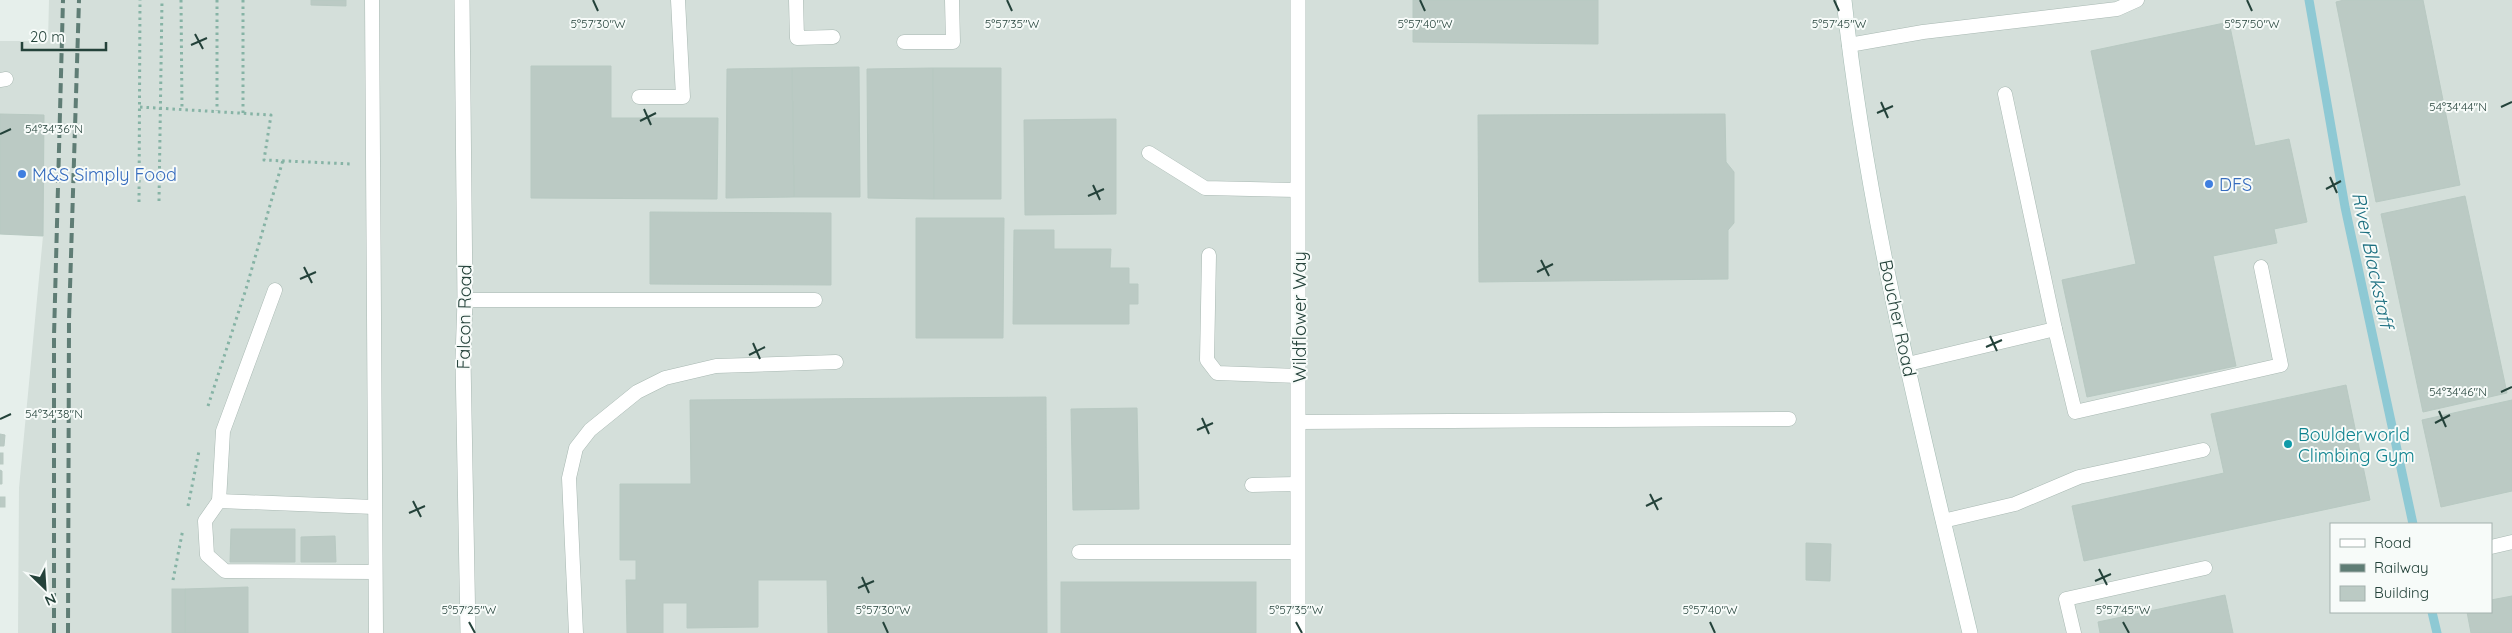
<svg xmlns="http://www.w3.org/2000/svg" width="2512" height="633" viewBox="0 0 2512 633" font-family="Quicksand,sans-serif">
  <rect width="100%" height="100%" fill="#e6efeb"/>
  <!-- built -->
  <path fill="#d4dfda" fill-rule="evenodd" d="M49 0H2512V633H18L19 488 43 236 0 234V41H48ZM2331 524H2491V612H2331Z"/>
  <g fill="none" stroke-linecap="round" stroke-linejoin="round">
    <!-- stream -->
    <g stroke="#8ec9d4" stroke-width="9">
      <polyline points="2309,0 2345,207 2413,524"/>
      <polyline points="2432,612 2437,633"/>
    </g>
  </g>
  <!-- building -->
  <g fill="#bbcac4" stroke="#b8c9c2">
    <polygon points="311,0 346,0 346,6 311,5"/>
    <polygon points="1413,0 1598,0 1598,44 1413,42"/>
    <polygon points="2344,0 2423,0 2460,185 2376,202 2336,2"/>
    <polygon points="2229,22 2255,146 2289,139 2307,222 2274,229 2277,243 2213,256 2236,366 2087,397 2062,280 2136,264 2091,51"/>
    <polygon points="531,66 611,66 611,118 718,118 717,199 531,198"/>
    <polygon points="859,67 860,197 794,197 792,68"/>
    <polygon points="792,68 794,197 726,198 727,69"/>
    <polygon points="933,68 934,199 868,198 867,69"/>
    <polygon points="933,68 1001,68 1001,199 934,199"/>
    <polygon points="0,114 44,115 43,236 0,234"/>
    <polygon points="1725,114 1726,162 1734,172 1734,223 1728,230 1728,279 1479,282 1478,115"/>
    <polygon points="1116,119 1116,214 1025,215 1024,120"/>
    <polygon points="2465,196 2507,393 2423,412 2381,214"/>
    <polygon points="650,212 831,213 831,285 650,284"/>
    <polygon points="916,218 1004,218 1003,338 916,338"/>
    <polygon points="1014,230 1054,230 1054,249 1111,249 1110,268 1129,268 1129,284 1138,284 1138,304 1129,304 1129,324 1013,324"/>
    <polygon points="2346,385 2370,500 2084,561 2072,506 2224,473 2211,414"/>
    <polygon points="1046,397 1047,633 828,633 827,580 758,580 758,627 687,628 687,603 663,603 663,633 627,633 626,580 636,580 636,560 620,560 620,484 691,484 690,400"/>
    <polygon points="2512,400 2512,491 2441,507 2422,420"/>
    <polygon points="1137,408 1139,509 1073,510 1071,409"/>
    <polygon points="0,434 5,435 4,446 0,446"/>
    <rect x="0" y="453" width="3" height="11"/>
    <polygon points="0,470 2,471 2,484 0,484"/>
    <rect x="0" y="497" width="5" height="10"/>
    <polygon points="231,529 295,529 295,562 230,562"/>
    <polygon points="335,536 336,562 301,562 301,537"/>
    <polygon points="1806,543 1831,544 1830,581 1806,580"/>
    <rect x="1061" y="582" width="195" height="51"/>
    <polygon points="248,587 248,633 185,633 185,589"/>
    <rect x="172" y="589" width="13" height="44"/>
    <polygon points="2225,595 2233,633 2100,633 2098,622"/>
    <polygon points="2512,596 2512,633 2471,633 2467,612 2491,612 2491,600"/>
  </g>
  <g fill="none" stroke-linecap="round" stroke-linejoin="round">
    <defs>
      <g id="lane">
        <polyline points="372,0 376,633"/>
        <polyline points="796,0 797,38 833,37"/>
        <polyline points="904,42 953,42 952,0"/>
        <polyline points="1849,45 1923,32 2117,9 2137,0"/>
        <polyline points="0,80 6,79"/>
        <polyline points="639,97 683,97 678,0"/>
        <polyline points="1149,153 1205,188 1298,190"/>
        <polyline points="1209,255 1207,360 1217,373 1299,376"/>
        <polyline points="465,300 815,300"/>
        <polyline points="2055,329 2075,412 2281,365 2261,267"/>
        <polyline points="1908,364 2055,329 2005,94"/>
        <polyline points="1299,422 1789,419"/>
        <polyline points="1252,485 1298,484"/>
        <polyline points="219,501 223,431 275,290"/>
        <polyline points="374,507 219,501 205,521 207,555 225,571 375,572"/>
        <polyline points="1943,521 2015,504 2079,477 2203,450"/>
        <polyline points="2491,547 2512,542"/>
        <polyline points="1079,552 1298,552"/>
        <polyline points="576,633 569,478 576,448 590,430 637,392 665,378 716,366 836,362"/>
        <polyline points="2074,633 2066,599 2205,568"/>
      </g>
      <g id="street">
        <polyline points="462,0 465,300 463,359 468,633"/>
        <polyline points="1298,0 1298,633"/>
      </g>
      <path id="secondary" d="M1844 0C1867 214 1920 424 1970 633"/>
    </defs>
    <!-- lane casing -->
    <use href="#lane" stroke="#a8b8b2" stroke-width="15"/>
    <!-- street casing -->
    <use href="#street" stroke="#a8b8b2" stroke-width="16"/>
    <!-- secondary casing -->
    <use href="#secondary" stroke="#a4bbb3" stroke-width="16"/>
    <!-- path -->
    <g stroke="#86b3a5" stroke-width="3" stroke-dasharray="2.5 4" stroke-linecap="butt">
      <polyline points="181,0 182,109"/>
      <polyline points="217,0 217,111"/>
      <polyline points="140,107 271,115 264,160 352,164"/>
      <polyline points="243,113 243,0"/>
      <polyline points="159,201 162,0"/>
      <polyline points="139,202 140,0"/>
      <polyline points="208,406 246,289 283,160"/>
      <polyline points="188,506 199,451"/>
      <polyline points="173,580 183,529"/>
    </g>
    <!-- lane -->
    <use href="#lane" stroke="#fff" stroke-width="14"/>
    <!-- street -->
    <use href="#street" stroke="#fff" stroke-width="15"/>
    <!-- secondary -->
    <use href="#secondary" stroke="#fff" stroke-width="15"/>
    <!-- rail -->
    <g stroke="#5f7d75" stroke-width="4" stroke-dasharray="10 5" stroke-linecap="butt">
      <polyline points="54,633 54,336 63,0"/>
      <polyline points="68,633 69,320 79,0"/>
    </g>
  </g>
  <!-- ticks -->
  <path fill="none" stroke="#24423a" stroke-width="2" d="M593 0 598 11M1007 0 1012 11M1420 0 1425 11M1834 0 1839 11M2247 0 2252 11M195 34 203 49M191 45 207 38M1881 102 1888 118M2501 107 2512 102M644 109 651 125M1877 113 1893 106M640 121 656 113M0 134 11 129M2330 177 2337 193M1093 185 1100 200M2326 189 2341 181M1088 196 1104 189M1541 260 1549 276M304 267 312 283M1537 272 1553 264M300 279 316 272M1990 336 1997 351M753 343 760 359M1986 347 2002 340M749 355 765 347M2501 392 2512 387M2439 411 2446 427M1202 418 1209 434M0 419 11 414M2435 423 2450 415M1197 430 1213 423M1650 494 1658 510M413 501 421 517M1646 506 1662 498M409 513 425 506M2099 569 2107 585M862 577 869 593M2095 581 2111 574M858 588 874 581M469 622 475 633M883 622 888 633M1296 622 1302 633M1710 622 1715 633M2123 622 2129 633"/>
  <!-- markers -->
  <g fill="#3f7fe0" stroke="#f7fbf9" stroke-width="2">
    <circle cx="22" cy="174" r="5"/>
    <circle cx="2209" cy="184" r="5"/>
  </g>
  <circle fill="#0f9aa8" stroke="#f7fbf9" stroke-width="2" cx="2288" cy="444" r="5"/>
  <g text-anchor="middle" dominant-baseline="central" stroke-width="4" stroke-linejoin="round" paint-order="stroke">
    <!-- shop labels -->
    <g font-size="18" fill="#366cbe" stroke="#f7fbf9" text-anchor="start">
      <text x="32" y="174">M&amp;S Simply Food</text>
      <text x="2219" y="184">DFS</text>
    </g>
    <!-- street labels -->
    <g font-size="18" fill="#24423a" stroke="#f7fbf9">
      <text transform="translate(464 317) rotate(-89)">Falcon Road</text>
      <text transform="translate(1299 317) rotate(-90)">Wildflower Way</text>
      <text transform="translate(1898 318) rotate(78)">Boucher Road</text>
    </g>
    <!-- culture labels -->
    <g font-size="18" fill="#0d838f" stroke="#f7fbf9" text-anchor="start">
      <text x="2298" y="434">Boulderworld<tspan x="2298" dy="21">Climbing Gym</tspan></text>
    </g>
    <!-- water labels -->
    <g font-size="19" font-style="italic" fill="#1c6f80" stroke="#f7fbf9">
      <text transform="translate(2373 260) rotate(78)">River Blackstaff</text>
    </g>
  </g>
  <g font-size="12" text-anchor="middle" fill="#24423a" stroke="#f7fbf9" stroke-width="4" stroke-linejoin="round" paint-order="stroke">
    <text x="598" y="28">5°57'30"W</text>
    <text x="1012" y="28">5°57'35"W</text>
    <text x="1425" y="28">5°57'40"W</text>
    <text x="1839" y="28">5°57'45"W</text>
    <text x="2252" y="28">5°57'50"W</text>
    <text x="2458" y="111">54°34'44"N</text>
    <text x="54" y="133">54°34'36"N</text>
    <text x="2458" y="396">54°34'46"N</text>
    <text x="54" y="418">54°34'38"N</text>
    <text x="469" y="614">5°57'25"W</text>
    <text x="883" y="614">5°57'30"W</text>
    <text x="1296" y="614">5°57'35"W</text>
    <text x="1710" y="614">5°57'40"W</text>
    <text x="2123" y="614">5°57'45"W</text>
  </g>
  <!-- legend -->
  <rect x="2330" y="523" width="162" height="90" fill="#f7fbf9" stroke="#a3b1ad"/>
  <rect x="2340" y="539" width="25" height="8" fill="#ffffff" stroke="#a3b1ad"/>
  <text x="2374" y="548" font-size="15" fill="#24423a">Road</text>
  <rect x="2340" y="564" width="25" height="8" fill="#5f7d75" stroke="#a3b1ad"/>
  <text x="2374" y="573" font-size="15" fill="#24423a">Railway</text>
  <rect x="2340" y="586" width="25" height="15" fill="#bbcac4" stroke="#a3b1ad"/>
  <text x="2374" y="598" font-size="15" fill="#24423a">Building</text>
  <!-- north arrow -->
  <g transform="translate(45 588) rotate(155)" stroke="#f7fbf9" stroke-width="4" paint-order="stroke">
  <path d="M0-4L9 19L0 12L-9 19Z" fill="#24423a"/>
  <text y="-8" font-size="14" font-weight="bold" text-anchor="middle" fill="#24423a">N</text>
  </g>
  <!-- scale -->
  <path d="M22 42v8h84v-8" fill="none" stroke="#24423a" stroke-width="2.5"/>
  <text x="30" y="42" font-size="15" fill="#24423a" stroke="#f7fbf9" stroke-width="4" paint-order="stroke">20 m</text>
</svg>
